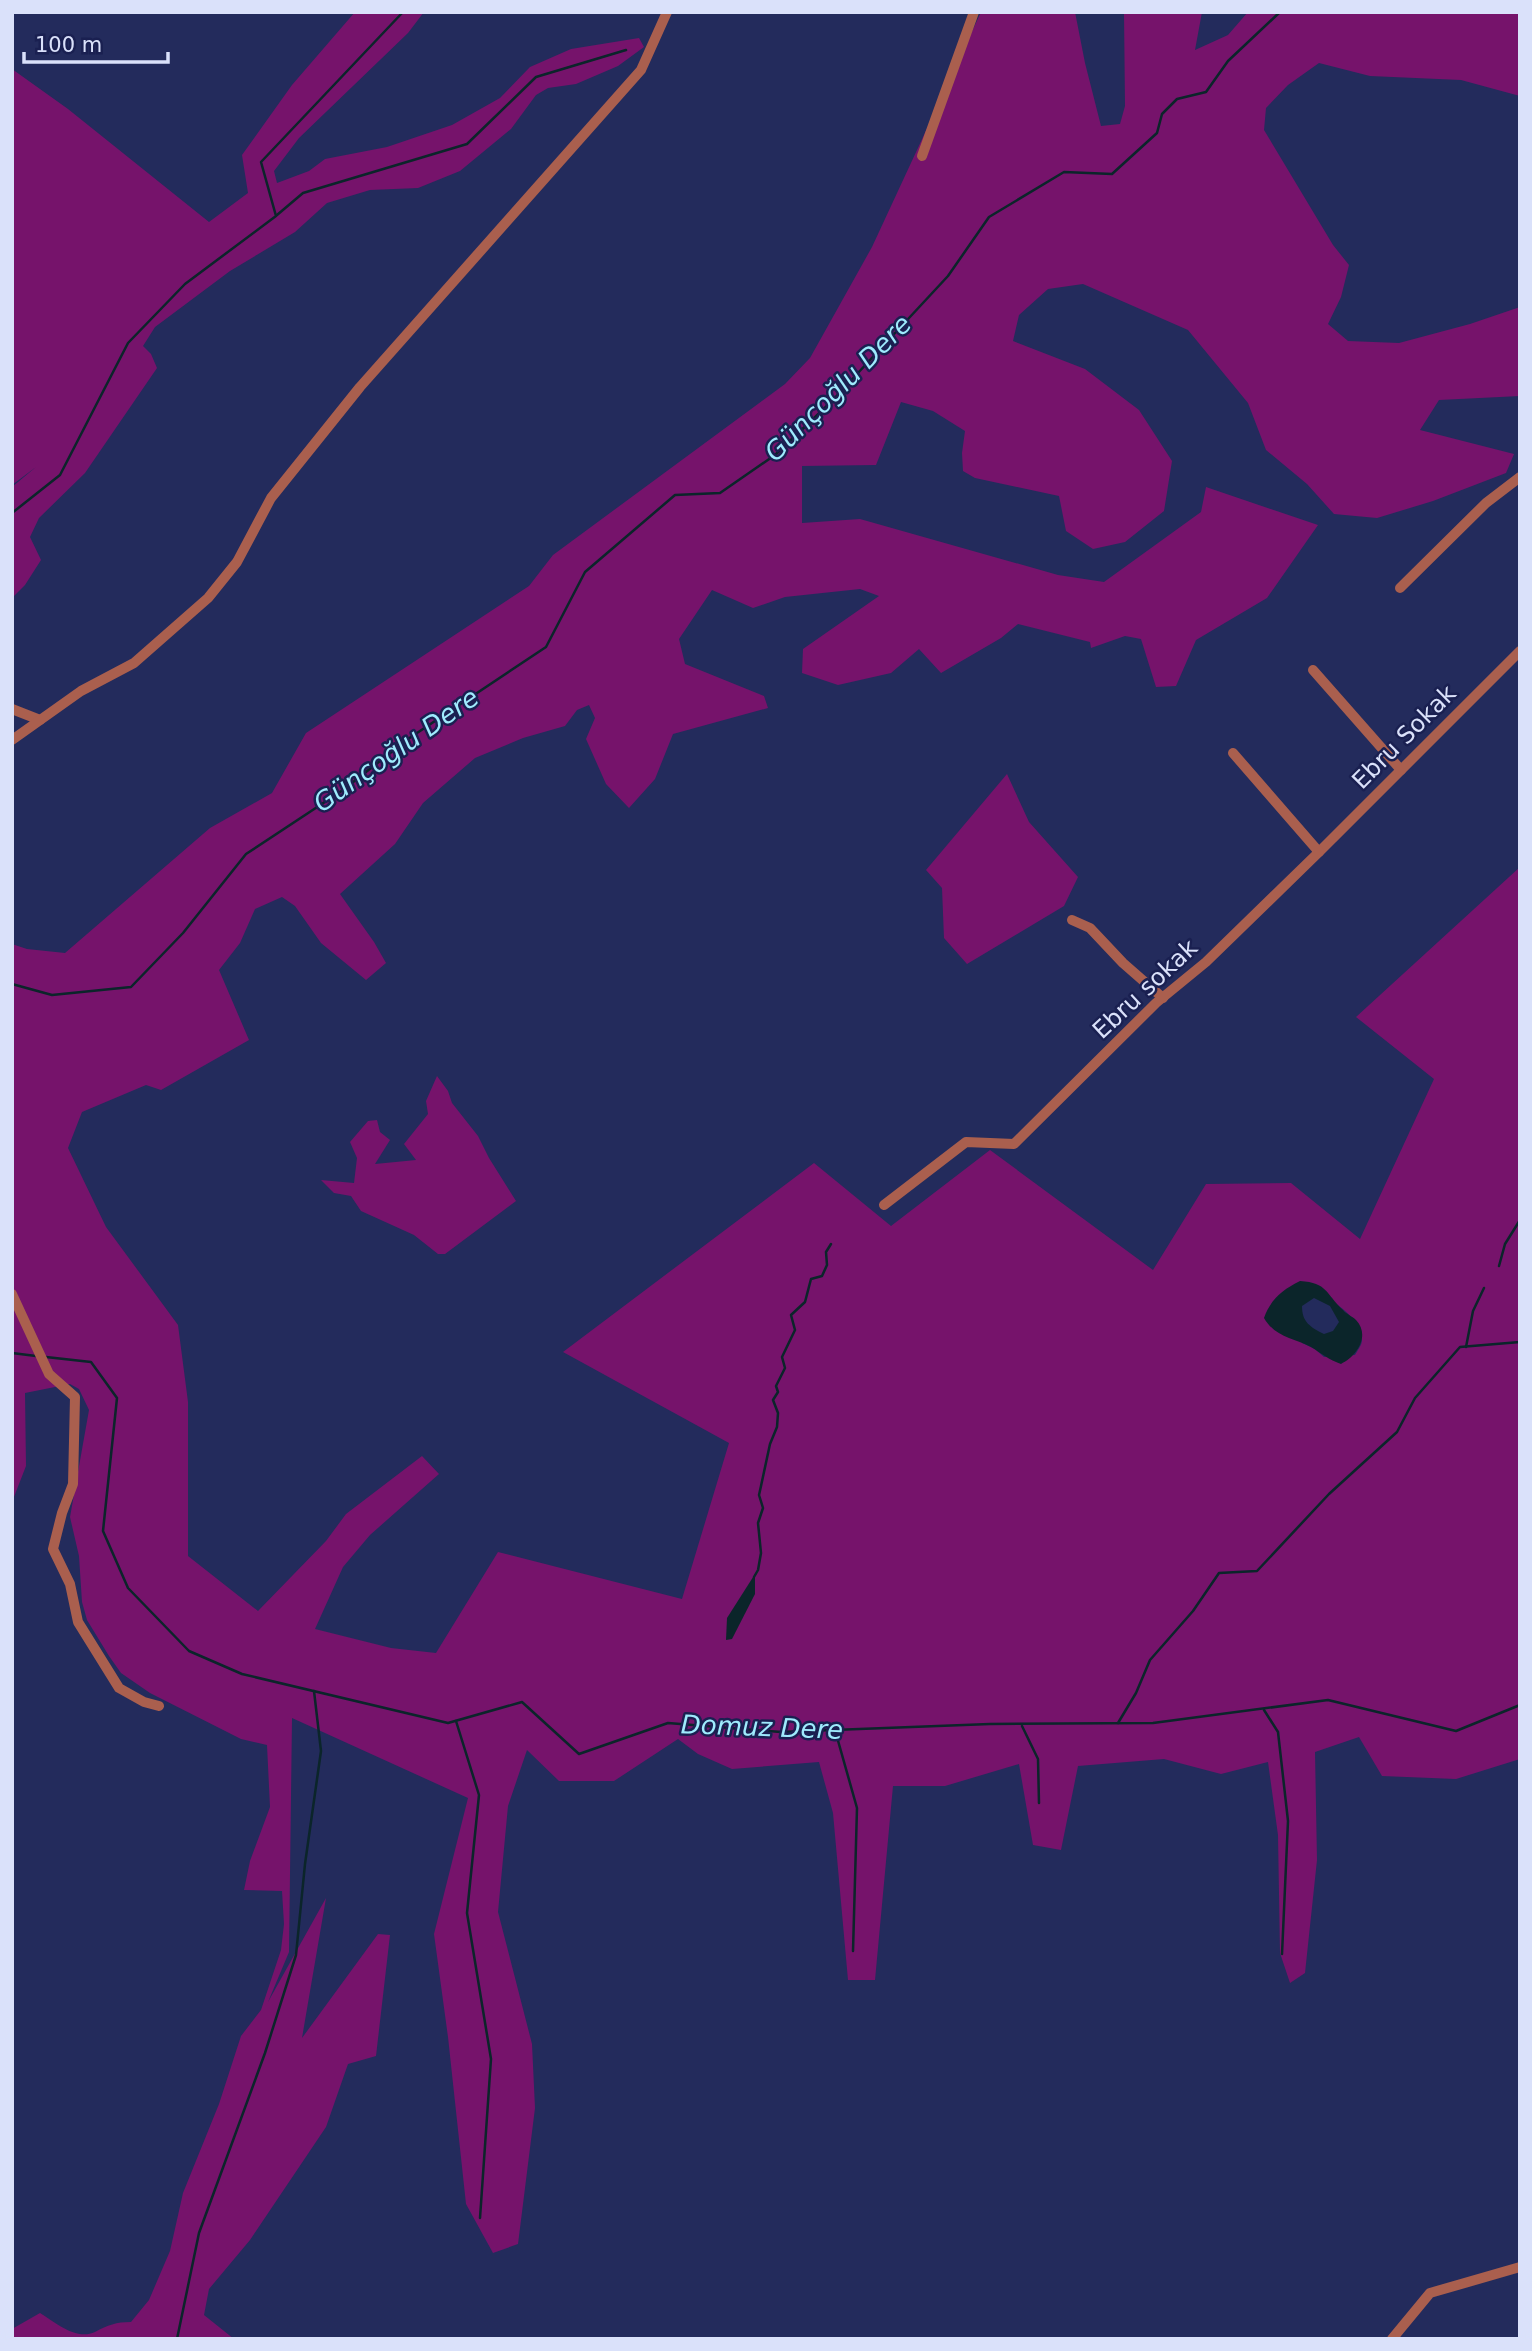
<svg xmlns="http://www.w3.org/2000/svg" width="1532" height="2351" viewBox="0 0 1532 2351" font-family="'DejaVu Sans',sans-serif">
  <rect width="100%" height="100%" fill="#232b5c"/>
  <!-- green -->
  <g fill="#76136b" fill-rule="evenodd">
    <polygon points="355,12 424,12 408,33 299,138 274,171 277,183 309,171 325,159 387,147 452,125 500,98 530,67 571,49 639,38 644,47 618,66 576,84 548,88 536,95 511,129 460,171 418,188 370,190 327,203 295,232 230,271 155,327 143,346 151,354 157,368 85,473 39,518 30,537 41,560 25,585 12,598 12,487 36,467 12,485 12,69 68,109 209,222 248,193 242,155 292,85"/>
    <path d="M981 12H1075L1085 63 1101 126 1120 124 1125 106 1124 12H1202L1195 50 1228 35 1248 12H1520V96L1461 80 1370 76 1319 63 1288 85 1266 108 1264 130 1333 245 1349 265 1341 297 1328 324 1348 341 1399 343 1470 324 1520 307V396L1439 400 1420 430 1514 454 1506 473 1433 501 1377 518 1334 514 1307 484 1266 450 1248 403 1188 330 1083 284 1048 289 1019 315 1013 341 1085 369 1139 410 1172 461 1164 511 1125 542 1093 549 1066 531 1059 496 975 478 963 471 962 453 965 431 933 411 901 402 876 465 802 466V523L860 519 1058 575 1104 582 1201 512 1206 487 1318 525 1267 598 1196 640 1176 686 1156 687 1141 639 1125 636 1091 648 1090 642 1018 624 1001 638 941 673 919 649 891 673 838 685 802 673 803 649 879 596 860 589 785 597 753 608 712 590 679 639 685 664 764 696 768 708 673 734 655 779 629 808 606 784 586 739 595 718 589 705 577 710 565 726 523 738 475 758 423 803 395 844 340 894 374 942 386 963 366 980 321 943 295 906 282 897 255 909 240 943 219 970 249 1040 161 1090 146 1085 82 1112 68 1148 106 1227 178 1325 188 1402V1556L258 1611 326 1541 346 1514 422 1456 439 1474 370 1535 343 1567 315 1629 391 1648 436 1653 498 1552 682 1599 729 1443 563 1352 814 1163 891 1226 990 1150 1153 1270 1206 1184 1291 1183 1360 1239 1434 1079 1356 1017 1520 867V1759L1456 1779 1382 1776 1359 1737 1315 1752 1317 1860 1305 1973 1290 1983 1280 1953 1278 1835 1268 1762 1221 1774 1164 1759 1078 1766 1061 1850 1033 1845 1019 1764 945 1786H893L875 1980H848L833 1813 819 1762 732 1769 698 1754 678 1739 614 1781H559L527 1750 508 1806 498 1912 532 2044 535 2108 518 2244 493 2253 466 2204 448 2037 434 1934 468 1798 292 1718 289 1952 268 2002 326 1898 302 2038 378 1934 390 1935 376 2056 348 2064 326 2127 250 2240 209 2289 204 2315 234 2339H12V2329L40 2313C55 2322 76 2341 95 2332 108 2325 116 2322 131 2322L149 2300 170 2251 183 2193 219 2104 241 2036 261 2010 281 1950 284 1924 282 1891 244 1890 250 1861 270 1807 267 1745 241 1739 150 1693 121 1673 109 1656 87 1620 82 1602 79 1556 70 1517 89 1410 79 1389 70 1384 25 1393 26 1466 12 1502V944L27 949 65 953 210 828 272 793 306 733 529 586 553 555 785 384 810 358 872 247ZM1300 1281C1319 1293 1362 1314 1362 1340 1362 1345 1357 1351 1355 1355L1324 1357 1315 1349 1302 1343Z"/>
    <polygon points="1007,774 1029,822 1078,877 1064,906 967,964 944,938 942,888 926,870"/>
    <polygon points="437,1076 448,1091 452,1103 478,1136 489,1158 516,1201 445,1254 438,1254 414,1235 361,1211 351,1196 334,1193 321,1180 354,1183 357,1158 350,1142 368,1121 377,1120 380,1132 390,1140 375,1164 416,1160 404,1144 428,1114 426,1101"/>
  </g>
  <!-- water -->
  <g fill="#0b252a" fill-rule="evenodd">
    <path d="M1300 1281C1328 1283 1325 1293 1343 1310 1346 1314 1352 1316 1356 1320 1371 1336 1356 1357 1341 1364 1329 1360 1321 1353 1311 1347 1293 1338 1275 1337 1264 1318 1271 1299 1282 1290 1300 1281ZM1314 1298 1330 1306 1339 1322 1333 1331 1324 1334C1310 1327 1302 1322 1302 1306Z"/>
    <polygon points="755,1574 755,1594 732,1639 726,1640 727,1618"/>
  </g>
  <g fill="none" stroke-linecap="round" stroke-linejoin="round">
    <!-- stream -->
    <g stroke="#0b252a" stroke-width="2.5">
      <polyline points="277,215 303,193 467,144 536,77 626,50"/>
      <polyline points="12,513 60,475 128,343 185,284 276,216 261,162 403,12"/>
      <polyline points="12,984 52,995 131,987 183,933 246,854 343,790 408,739 546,647 585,572 675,495 720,493 775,455 831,402 948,276 989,217 1064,172 1112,174 1157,133 1162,114 1177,99 1206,92 1228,61 1280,12"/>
      <polyline points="1499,1266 1505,1244 1520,1220"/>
      <polyline points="1466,1347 1473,1311 1484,1288"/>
      <polyline points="12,1353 36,1356"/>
      <polyline points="46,1357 91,1362 117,1398 103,1531 128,1588 189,1651 242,1674 448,1723 522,1702 579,1754 668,1723 781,1732 990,1724 1153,1723 1328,1700 1456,1731 1520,1705"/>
      <polyline points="754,1577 758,1570 761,1553 758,1523 763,1508 759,1495 761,1486 770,1444 777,1427 778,1413 773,1400 778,1392 776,1386 785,1368 782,1357 795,1330 791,1315 805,1302 811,1279 822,1276 827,1265 826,1252 831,1244"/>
      <polyline points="1264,1710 1278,1732 1288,1821 1282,1954"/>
      <polyline points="456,1721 479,1795 467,1913 491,2059 480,2218"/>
      <polyline points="1118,1723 1136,1693 1150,1660 1193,1611 1219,1573 1257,1571 1329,1494 1397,1432 1415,1398 1460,1347 1520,1342"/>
      <polyline points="1022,1726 1038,1759 1039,1803"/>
      <polyline points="835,1730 857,1808 853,1951"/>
      <polyline points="177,2339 199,2233 265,2053 296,1955 305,1864 321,1751 314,1691"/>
    </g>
    <!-- minor -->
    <g stroke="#aa5f4e" stroke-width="10">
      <polyline points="922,156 974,12"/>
      <polyline points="1400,588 1486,503 1520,477"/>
      <polyline points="1313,670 1401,770"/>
      <polyline points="12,709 40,720"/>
      <polyline points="12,740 81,691 134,663 208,598 237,562 271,498 360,387 641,70 667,12"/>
      <polyline points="1319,852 1520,651"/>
      <polyline points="1072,920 1090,928 1123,963 1163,998"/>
      <polyline points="884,1205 966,1142 1014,1144 1156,1003 1206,962 1319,852 1233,753"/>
      <polyline points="12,1294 49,1374 75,1397 73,1484 62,1513 53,1549 70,1584 78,1622 119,1688 144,1702 159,1706"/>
      <polyline points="1392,2339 1430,2293 1520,2267"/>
    </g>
  </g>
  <g text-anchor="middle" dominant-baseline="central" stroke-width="5" stroke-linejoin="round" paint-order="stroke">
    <!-- street labels -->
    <g font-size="24" fill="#dae1fa" stroke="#1a2051">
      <text transform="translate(1404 737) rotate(-45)">Ebru Sokak</text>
      <text transform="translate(1145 989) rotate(-43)">Ebru sokak</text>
    </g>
    <!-- water labels -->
    <g font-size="26" font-style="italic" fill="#9febfd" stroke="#1a2051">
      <text transform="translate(838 388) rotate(-45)">Günçoğlu Dere</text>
      <text transform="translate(396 750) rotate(-35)">Günçoğlu Dere</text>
      <text transform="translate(762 1727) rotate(2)">Domuz Dere</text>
    </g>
  </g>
  <!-- border -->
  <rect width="1532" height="2351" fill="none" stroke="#dae1fa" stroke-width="28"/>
  <!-- scale -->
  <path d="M24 52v10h144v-10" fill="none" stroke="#dae1fa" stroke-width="3.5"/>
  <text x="35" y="52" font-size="21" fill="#dae1fa" stroke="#1a2051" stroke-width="5" paint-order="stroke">100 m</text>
</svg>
